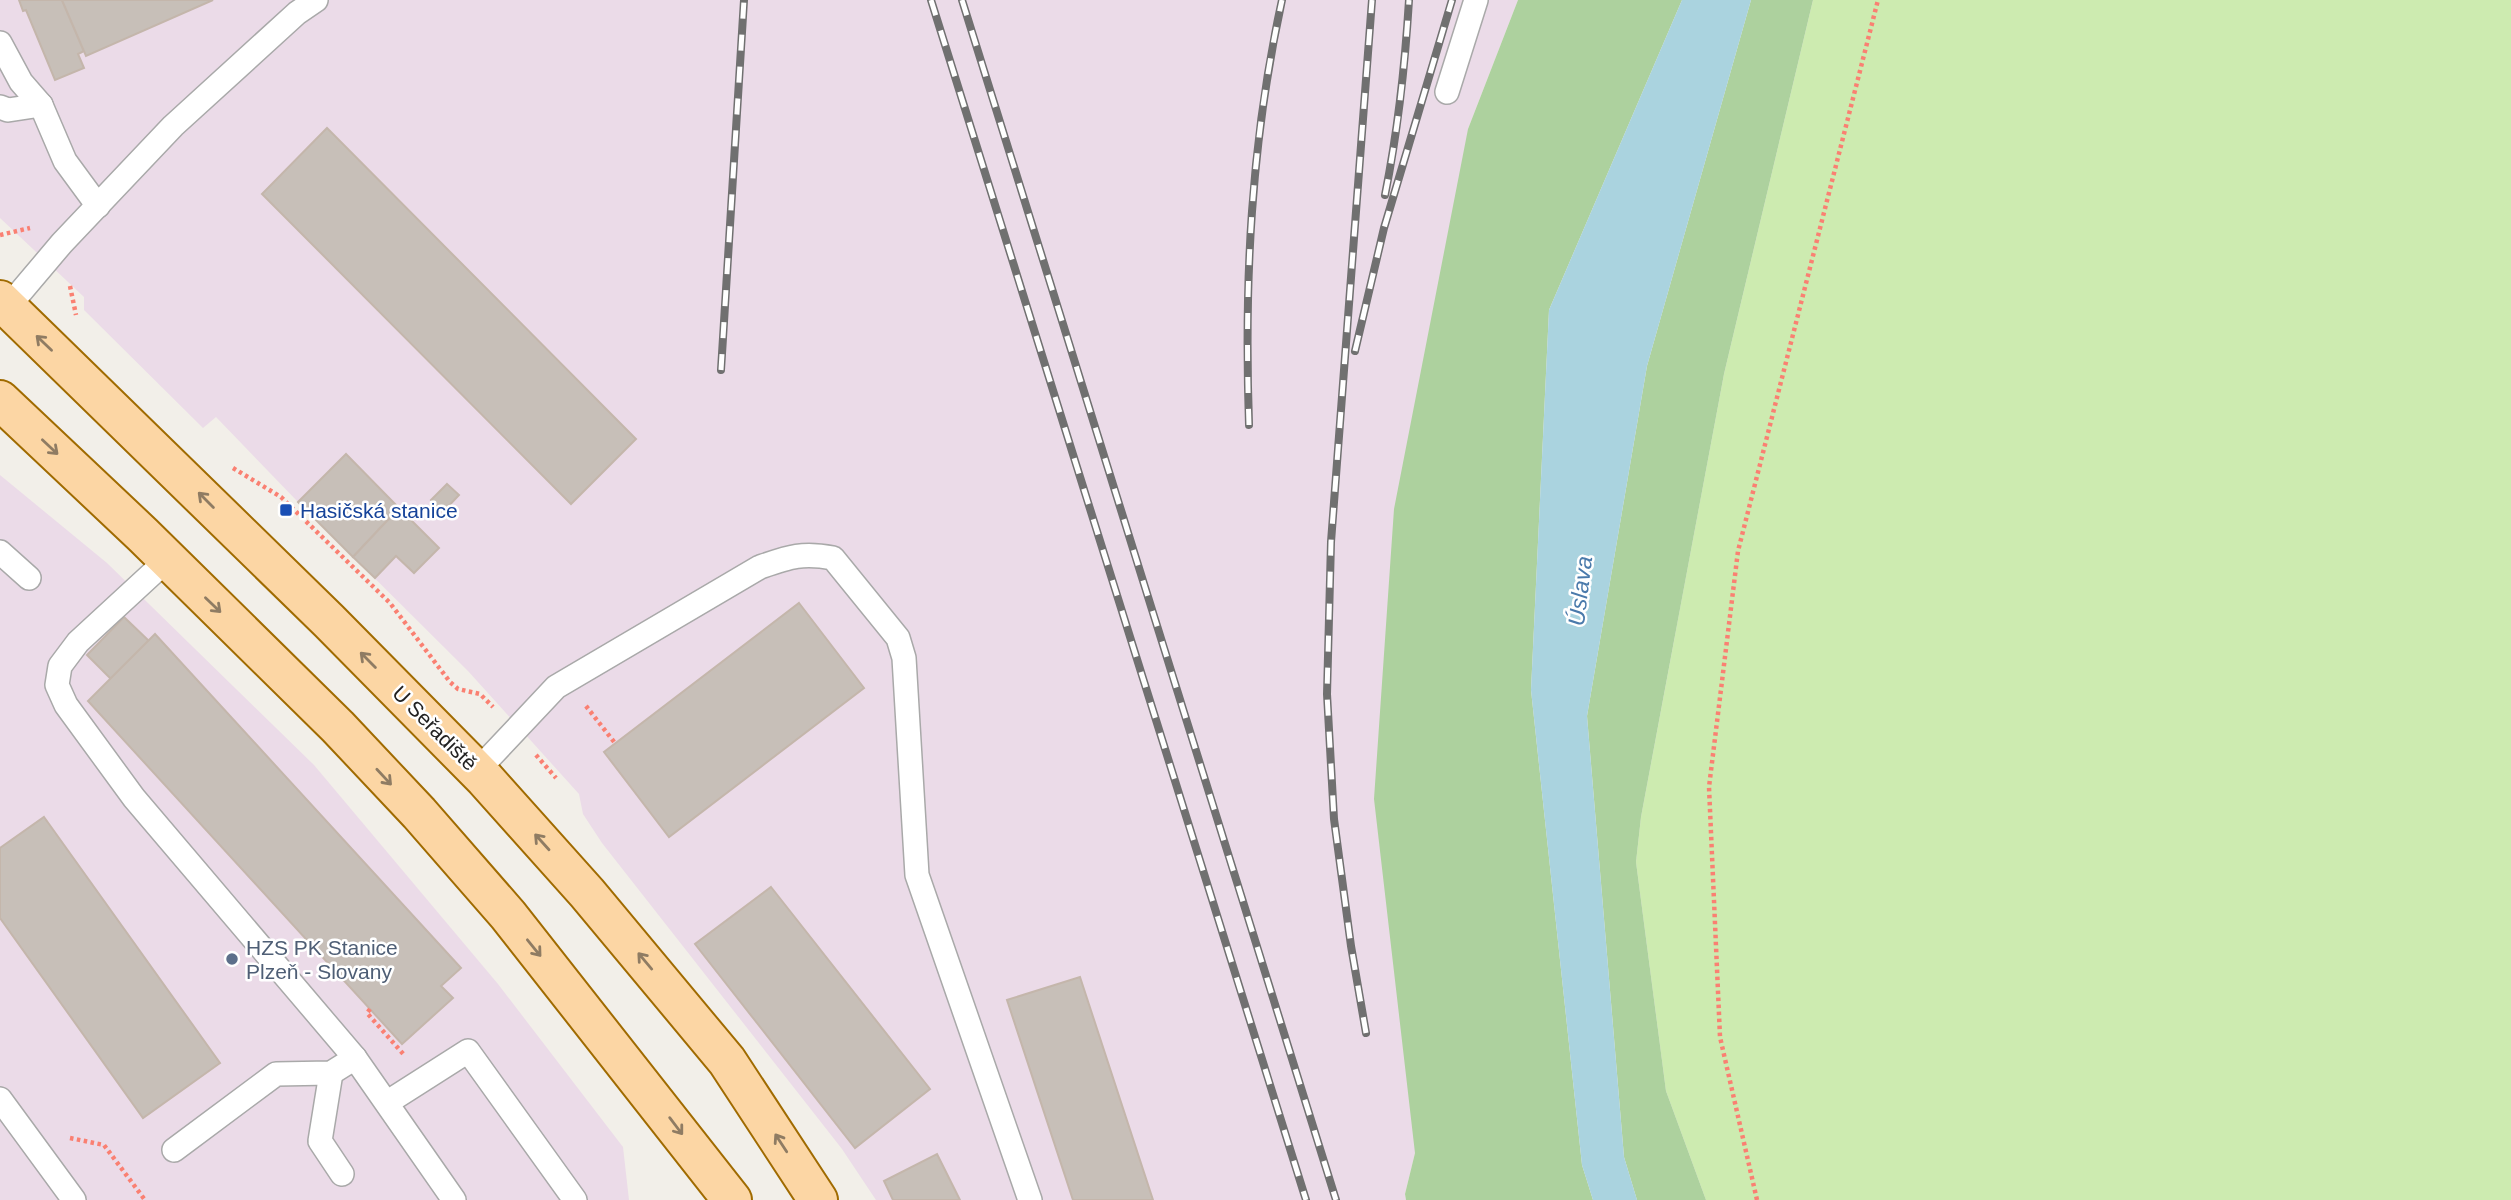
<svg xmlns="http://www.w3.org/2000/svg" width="2511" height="1200" viewBox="0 0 2511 1200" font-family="Helvetica,sans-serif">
  <rect width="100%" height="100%" fill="#f2efe9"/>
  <!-- industrial -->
  <g fill="#ebdbe8">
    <polygon points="0,0 1518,0 1468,129 1415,1153 1405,1194 1406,1200 876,1200 842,1149 602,843 583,814 579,794 468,671 298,502 216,417 203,428 84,310 84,297 0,218"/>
    <polygon points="0,475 107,563 314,765 498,984 623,1147 629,1200 0,1200"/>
  </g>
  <!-- grass -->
  <polygon fill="#cdebb0" points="1813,0 2511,0 2511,1200 1706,1200 1666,1091 1636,862 1641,817 1724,374"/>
  <!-- forest -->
  <g fill="#add19e">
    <polygon points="1518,0 1682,0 1549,310 1531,690 1582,1165 1593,1200 1406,1200 1405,1194 1415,1153 1374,799 1394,509 1468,129"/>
    <polygon points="1751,0 1813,0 1724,374 1641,817 1636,862 1666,1091 1706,1200 1637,1200 1624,1157 1587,716 1647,366"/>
  </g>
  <!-- water -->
  <polygon fill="#aad3df" points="1682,0 1751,0 1647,366 1587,716 1624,1157 1637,1200 1593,1200 1582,1165 1531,690 1549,310"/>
  <!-- building -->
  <g fill="#c7bfb8" stroke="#c4b6ab" stroke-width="2">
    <polygon points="19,0 62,0 84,51 78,54 84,68 55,80 26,10 23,11"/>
    <polygon points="62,0 213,0 86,56"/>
    <polygon points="327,128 636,439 571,504 262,194"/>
    <polygon points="346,454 399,508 353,557 298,502"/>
    <polygon points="447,484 459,495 443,512 431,500"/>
    <polygon points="399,508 439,548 414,573 396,556 375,578 353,557"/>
    <polygon points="799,603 864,688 669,837 604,752"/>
    <polygon points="124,617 149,641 111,679 87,655"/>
    <polygon points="155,634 461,968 441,986 453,998 402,1044 88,701"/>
    <polygon points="44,817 220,1063 143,1118 0,918 0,848"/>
    <polygon points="771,887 930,1089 855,1148 695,944"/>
    <polygon points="1080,977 1153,1200 1073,1200 1007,1000"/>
    <polygon points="937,1154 960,1200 893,1200 884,1181"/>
  </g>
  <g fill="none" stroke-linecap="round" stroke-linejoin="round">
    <defs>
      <g id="service">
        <polyline points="0,43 21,82 41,105 65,161 98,206"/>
        <polyline points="1447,92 1476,0"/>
        <polyline points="0,107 8,110 41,105"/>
        <polyline points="7,308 62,243 173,126 297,13 316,0"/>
        <polyline points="0,552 29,578"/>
        <polyline points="167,560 78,642 60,666 57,685 66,705 134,798 355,1058 454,1200"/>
        <path d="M477 771 556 687 760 567C789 557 802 552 833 558L898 638 904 658 917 875 1030 1200"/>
        <polyline points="331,1073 320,1141 342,1174"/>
        <polyline points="0,1099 74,1200"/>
        <polyline points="388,1102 468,1051 575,1200"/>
        <polyline points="174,1150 276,1074 331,1073 355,1058"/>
      </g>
      <g id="primary">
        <polyline points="0,300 329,621 485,779 587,893 727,1061 818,1200"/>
        <polyline points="0,400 143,535 338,727 419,813 508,915 732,1200"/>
      </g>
    </defs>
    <!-- service casing -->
    <use href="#service" stroke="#a9a9a9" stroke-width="26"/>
    <!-- primary casing -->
    <use href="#primary" stroke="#a06b00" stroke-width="42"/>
    <!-- path -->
    <g stroke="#fa8072" stroke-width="4.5" stroke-dasharray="3.5 3.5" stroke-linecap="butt">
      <polyline points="0,235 30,228"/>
      <polyline points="70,286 76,315"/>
      <polyline points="233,468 281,497 390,603 450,682 458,689 480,694 493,707"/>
      <polyline points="586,706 615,743"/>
      <polyline points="536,755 556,778"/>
      <polyline points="370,1009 367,1013 405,1056"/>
      <polyline points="70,1138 104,1145 145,1200"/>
      <polyline points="1757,1200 1720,1037 1709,787 1738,551 1878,0"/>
    </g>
    <!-- service -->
    <use href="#service" stroke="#fff" stroke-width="23"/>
    <!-- primary -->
    <use href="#primary" stroke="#fcd6a4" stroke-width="38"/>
    <defs>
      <g id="rail">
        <polyline points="931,0 1306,1200"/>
        <polyline points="962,0 1336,1200"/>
        <path d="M1385 195C1398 130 1405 66 1409 0"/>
        <polyline points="1355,351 1384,228 1452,0"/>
        <polyline points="721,370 744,0"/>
        <path d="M1249 425C1244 280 1251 142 1282 0"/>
        <polyline points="1366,1033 1351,946 1334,819 1327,694 1331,542 1372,0"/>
      </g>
    </defs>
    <!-- rail casing -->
    <use href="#rail" stroke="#707070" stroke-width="8"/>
    <!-- rail -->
    <use href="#rail" stroke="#fff" stroke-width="5" stroke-dasharray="16" stroke-linecap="butt"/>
  </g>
  <!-- one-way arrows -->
  <defs><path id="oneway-shaft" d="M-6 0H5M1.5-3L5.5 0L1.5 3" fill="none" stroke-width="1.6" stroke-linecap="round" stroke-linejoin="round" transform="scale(1.75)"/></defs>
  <g stroke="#8f7c63">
    <use href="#oneway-shaft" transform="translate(44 343) rotate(-136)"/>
    <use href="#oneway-shaft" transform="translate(50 447) rotate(43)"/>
    <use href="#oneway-shaft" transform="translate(206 500) rotate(-135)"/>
    <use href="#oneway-shaft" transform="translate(213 605) rotate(44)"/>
    <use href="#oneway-shaft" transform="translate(368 660) rotate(-135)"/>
    <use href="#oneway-shaft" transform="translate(384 777) rotate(47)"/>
    <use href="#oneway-shaft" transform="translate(542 842) rotate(-132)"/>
    <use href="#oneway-shaft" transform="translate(534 948) rotate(51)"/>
    <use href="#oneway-shaft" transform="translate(645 961) rotate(-130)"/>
    <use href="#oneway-shaft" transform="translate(676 1126) rotate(53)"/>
    <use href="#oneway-shaft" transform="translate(781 1143) rotate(-123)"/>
  </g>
  <!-- markers -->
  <rect fill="#1a4fb4" stroke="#fff" stroke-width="2.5" x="279" y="503" width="14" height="14" rx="3.5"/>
  <circle fill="#5c6f8a" stroke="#fff" stroke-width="2.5" cx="232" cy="959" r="7"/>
  <g text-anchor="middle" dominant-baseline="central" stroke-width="5" stroke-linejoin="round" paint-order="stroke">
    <!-- transit labels -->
    <g font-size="21" fill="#164399" stroke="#fff" text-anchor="start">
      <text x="300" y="510">Hasičská stanice</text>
    </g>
    <!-- street labels -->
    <g font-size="21" fill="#222" stroke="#fff">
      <text transform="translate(435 728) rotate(45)">U Seřadiště</text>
    </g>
    <!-- service labels -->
    <g font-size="21" fill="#4e5e75" stroke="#fff" text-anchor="start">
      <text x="246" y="947">HZS PK Stanice<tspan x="246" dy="24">Plzeň - Slovany</tspan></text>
    </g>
    <!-- water labels -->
    <g font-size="23" font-style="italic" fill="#4a7aab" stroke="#fff">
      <text transform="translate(1580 591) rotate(-83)">Úslava</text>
    </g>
  </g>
</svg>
